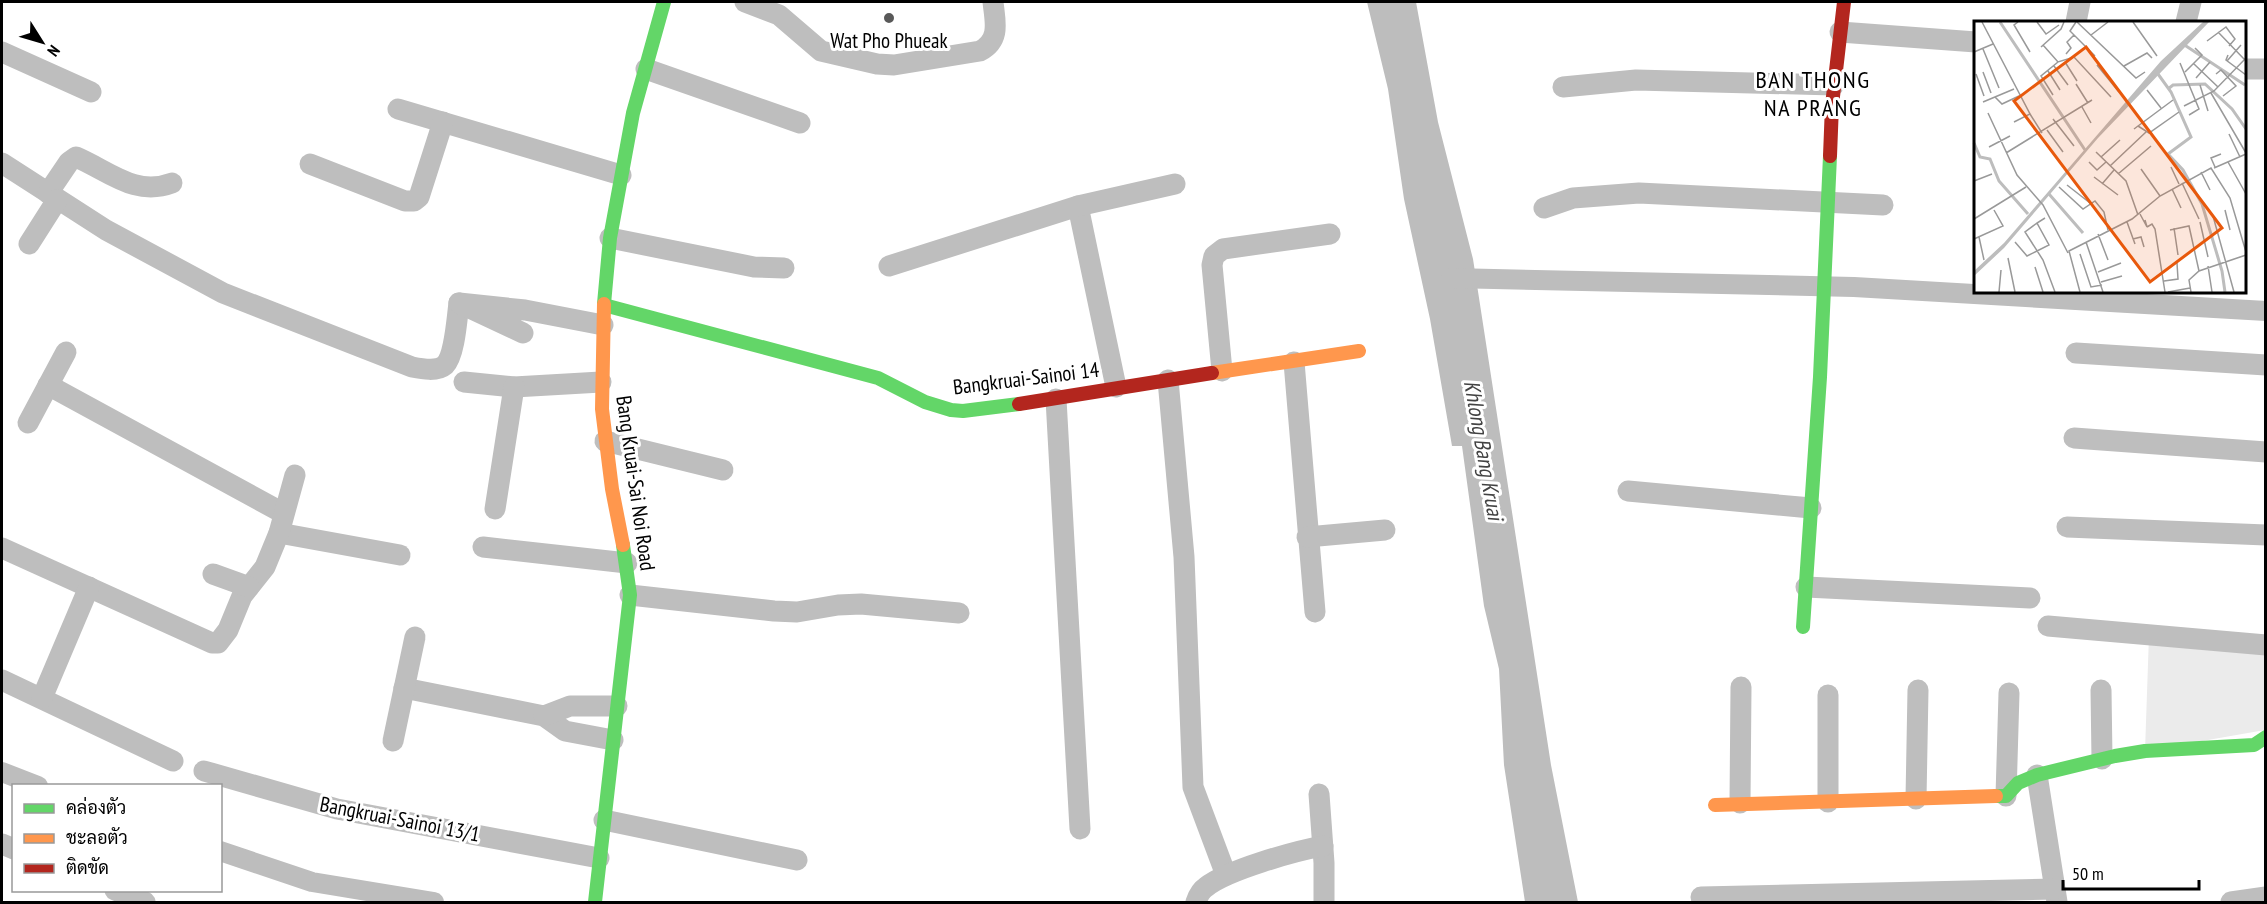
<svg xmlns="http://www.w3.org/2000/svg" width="2267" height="904" viewBox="0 0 2267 904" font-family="'PT Sans Narrow',Sarabun,sans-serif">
  <rect width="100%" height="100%" fill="#fff"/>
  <!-- green -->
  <polygon fill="#ebebeb" points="2149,635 2265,645 2265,730 2145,751"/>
  <!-- water -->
  <polygon fill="#bdbdbd" points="1367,2 1416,2 1438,122 1473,259 1551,765 1578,902 1525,902 1504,765 1499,669 1484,606 1462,446 1452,446 1430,319 1404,199 1388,89"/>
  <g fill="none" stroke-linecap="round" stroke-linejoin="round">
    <!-- canal -->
    <g stroke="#bdbdbd" stroke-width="20">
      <polyline points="1451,278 1854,287 2266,311"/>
      <polyline points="2,772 38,786"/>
      <polyline points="220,851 312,882 434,902"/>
    </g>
    <!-- street -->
    <g stroke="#bebebe" stroke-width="21">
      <path d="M745 2 779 15 821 51 877 64 894 65 980 51C1001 40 995 21 993 2"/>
      <polyline points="2076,22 2080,2"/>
      <polyline points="2186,22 2191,2"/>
      <polyline points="1840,32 1976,42"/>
      <polyline points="2,52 91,92"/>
      <polyline points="646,69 800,123"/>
      <polyline points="2244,69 2266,69"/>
      <polyline points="1563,87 1636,80 1834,85"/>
      <polyline points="398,109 621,175"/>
      <path d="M2 163 106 230 223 293 412 367C422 369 437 372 445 365 455 355 457 317 459 303"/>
      <polyline points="310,164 405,201 414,201 419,197 443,122"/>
      <path d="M48 193 69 162 76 157C109 171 135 197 172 183"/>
      <polyline points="1078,206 1116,387"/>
      <polyline points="1544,208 1573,198 1639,193 1883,205"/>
      <polyline points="610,238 754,267 784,268"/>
      <polyline points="29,244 57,200"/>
      <polyline points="889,266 1078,206 1175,184"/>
      <polyline points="523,333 459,303 525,310 603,325"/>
      <polyline points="2076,353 2266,365"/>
      <polyline points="1294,362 1315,612"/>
      <polyline points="1222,371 1212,265 1214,256 1223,249 1330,234"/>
      <polyline points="1168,380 1184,557 1193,787 1226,875"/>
      <polyline points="464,382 514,387 601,382"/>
      <polyline points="48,385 283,513"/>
      <polyline points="1056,399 1080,829"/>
      <polyline points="28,423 66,352"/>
      <polyline points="2074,438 2266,452"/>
      <polyline points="605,441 723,470"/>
      <polyline points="1628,491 1811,508"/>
      <polyline points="495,509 514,387"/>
      <polyline points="2067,527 2266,535"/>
      <polyline points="279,533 400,555"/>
      <polyline points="1307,537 1385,530"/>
      <polyline points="483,547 627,563"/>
      <polyline points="2,548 212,643 218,643 228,630 242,596 265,567 279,533 295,475"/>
      <polyline points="213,574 249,587"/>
      <polyline points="1806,587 2030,598"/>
      <polyline points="630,595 774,611 797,612 838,605 861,604 959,613"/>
      <polyline points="2048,626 2266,645"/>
      <polyline points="2,680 173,761"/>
      <polyline points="404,688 544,716 565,731 613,740"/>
      <polyline points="2101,690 2102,759"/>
      <polyline points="42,698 89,587"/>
      <polyline points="544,716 570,706 617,706"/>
      <polyline points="393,741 415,637"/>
      <polyline points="204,771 337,809 599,858"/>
      <polyline points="2037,775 2057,902"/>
      <polyline points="1319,794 1324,863 1324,902"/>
      <polyline points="2006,796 2009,693"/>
      <polyline points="1916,799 1918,690"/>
      <polyline points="1828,802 1828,695"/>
      <polyline points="1740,803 1741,687"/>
      <polyline points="604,820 797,860"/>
      <polyline points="2,844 14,849"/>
      <polyline points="115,890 145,902"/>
      <polyline points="1701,897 2055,889"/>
      <path d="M1196 902C1198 896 1200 891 1206 887 1227 870 1295 851 1323 846"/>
      <polyline points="2231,902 2266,897"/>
    </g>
    <!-- fast -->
    <g stroke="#63d668" stroke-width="14">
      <polyline points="604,304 610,238 633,113 664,2"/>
      <polyline points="604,305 878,378 925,402 951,410 963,411 1019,404"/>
      <polyline points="1803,627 1820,377 1830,156"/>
      <polyline points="1996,796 2006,796 2018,783 2037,775 2115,756 2145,751 2254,745 2266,737"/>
      <polyline points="595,902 630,595 623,545"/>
    </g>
    <!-- slow -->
    <g stroke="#ff974d" stroke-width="14">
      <polyline points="604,304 602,409 612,489 623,545"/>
      <polyline points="1212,373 1359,351"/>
      <polyline points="1715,805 1996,796"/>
    </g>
    <!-- jam -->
    <g stroke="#b3261e" stroke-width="14">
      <polyline points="1830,156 1832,105 1844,2"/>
      <polyline points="1019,404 1212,373"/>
    </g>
  </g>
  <!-- markers -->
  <circle fill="#595959" stroke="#fff" stroke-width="2" cx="889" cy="18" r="6"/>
  <g text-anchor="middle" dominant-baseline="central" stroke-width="6" stroke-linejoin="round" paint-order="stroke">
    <!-- poi labels -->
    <g font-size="21" fill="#000" stroke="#fff">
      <text x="889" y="40">Wat Pho Phueak</text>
    </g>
    <!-- street labels -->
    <g font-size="21" fill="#000" stroke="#fff">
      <text transform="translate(1026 378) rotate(-7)">Bangkruai-Sainoi 14</text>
      <text transform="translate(636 483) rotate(82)">Bang Kruai-Sai Noi Road</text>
      <text transform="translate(400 819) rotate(11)">Bangkruai-Sainoi 13/1</text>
    </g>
    <!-- water labels -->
    <g font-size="22" font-style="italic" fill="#424242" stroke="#fff">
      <text transform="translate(1484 450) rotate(80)">Khlong Bang Kruai</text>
    </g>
    <!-- quarter labels -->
    <g font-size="24" letter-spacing="1.5" fill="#000" stroke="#fff">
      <text x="1813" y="79">BAN THONG<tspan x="1813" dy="28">NA PRANG</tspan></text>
    </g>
  </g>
  <!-- overview -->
  <g transform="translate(1974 21)">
    <rect width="272" height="272" fill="#fff"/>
    <path d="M229 1H235L124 117 30 227 0 255V250L30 222 187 40Z" fill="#bdbdbd"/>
    <path fill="none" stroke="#bdbdbd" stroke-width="3" d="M26 1 111 129M209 23 271 64M184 53 197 71 217 116 194 133 209 149 228 183 248 250 251 271M194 68 199 64 231 63 258 88 272 108M0 122 6 136 16 138 25 160 54 193M75 173 109 212"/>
    <path fill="none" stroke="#999" stroke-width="1.5" d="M8 1 56 93 40 101M44 1 40 4 56 31M63 1 72 13 85 4M102 1 96 10 121 35M103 1 162 57 171 51M159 1 183 35M244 11 270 38M117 14 134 1M233 20 252 6 261 18 255 25M69 24 84 41 100 36 137 76M67 26 87 8 90 1M9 28 25 67M0 31 19 23M92 33 97 27 93 21 100 14M254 34 252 39 272 54M253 40 267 24M91 41 103 60M206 42 225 88 215 94M220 43 244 66M123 44 145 71M80 45 94 64M150 45 173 32 178 37M74 50 86 69M9 51 17 72M211 51 228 34 221 27M2 53 10 75M242 53 247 49 262 65 249 75M222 57 236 41M102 63 114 82M226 64 234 90M173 69 187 87M237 72 272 132M79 74 67 55 84 41M21 76 28 83 45 75M9 81 40 68M210 85 240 70 272 37M108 86 117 102M14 92 43 154 69 184 94 232M56 93 68 112M79 98 100 125M164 105 175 112 205 91M160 108 199 79M73 109 89 131M255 113 266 136M15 126 36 115M122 131 152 160 164 194M32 132 118 79M127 136 146 119M115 141 123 149 132 141M254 141 272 173M136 145 172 111M197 146 205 163M241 146 237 137 247 133M240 147 272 133M167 148 186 175M227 151 236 169M144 153 177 125M120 156 144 174M0 160 18 153M208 162 225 198M128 163 140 149M93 164 116 182M85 166 109 188 121 180 130 191 134 209M198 168 207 187M251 189 256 209M166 193 173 206 171 199M239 195 260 271M0 198 52 166M153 201 161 223M226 201 234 236M63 202 51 211 69 239 81 271M173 206 178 203 181 208 191 271M200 207 204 234M196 209 215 205 225 250M124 213 134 239M5 216 10 239M0 218 29 205 20 189M159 218 167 216 170 226M41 221 53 235 63 230M112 221 129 271M63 230 75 224 63 202 71 197M106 233 117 266 128 264M34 237 41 271M234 245 238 271M61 246 69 271M124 251 147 242M190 260 204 258 203 242M127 261 148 255M25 271 27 249M106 271 95 230 158 198 186 175 237 147 256 177 272 231M194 271 216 267M217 271 215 259 225 250 272 234"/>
    <path fill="#e8590c" fill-opacity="0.15" stroke="#e8590c" stroke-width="3" d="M112 26 248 207 176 261 40 80Z"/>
    <rect width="272" height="272" fill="none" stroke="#000" stroke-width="3"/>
  </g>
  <!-- border -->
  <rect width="2267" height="904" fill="none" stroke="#000000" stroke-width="6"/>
  <!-- legend -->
  <rect x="12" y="784" width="210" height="108" fill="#ffffff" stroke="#999999" stroke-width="1.5"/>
  <rect x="24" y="804" width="30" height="9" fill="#63d668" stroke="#999999" stroke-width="1.5"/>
  <text x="66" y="814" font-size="18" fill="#000000">คล่องตัว</text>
  <rect x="24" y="834" width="30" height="9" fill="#ff974d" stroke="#999999" stroke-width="1.5"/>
  <text x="66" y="844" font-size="18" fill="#000000">ชะลอตัว</text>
  <rect x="24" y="864" width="30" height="9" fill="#b3261e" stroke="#999999" stroke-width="1.5"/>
  <text x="66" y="874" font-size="18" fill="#000000">ติดขัด</text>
  <!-- north arrow -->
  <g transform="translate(42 42) rotate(127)" stroke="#ffffff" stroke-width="4.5" paint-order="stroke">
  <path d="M0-4.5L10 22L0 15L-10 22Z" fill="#000000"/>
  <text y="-9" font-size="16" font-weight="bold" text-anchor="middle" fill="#000000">N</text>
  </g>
  <!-- scale -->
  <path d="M2063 880v9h136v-9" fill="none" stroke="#000000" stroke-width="3"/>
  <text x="2072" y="880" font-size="18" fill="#000000" stroke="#ffffff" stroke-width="4.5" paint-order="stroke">50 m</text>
</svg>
